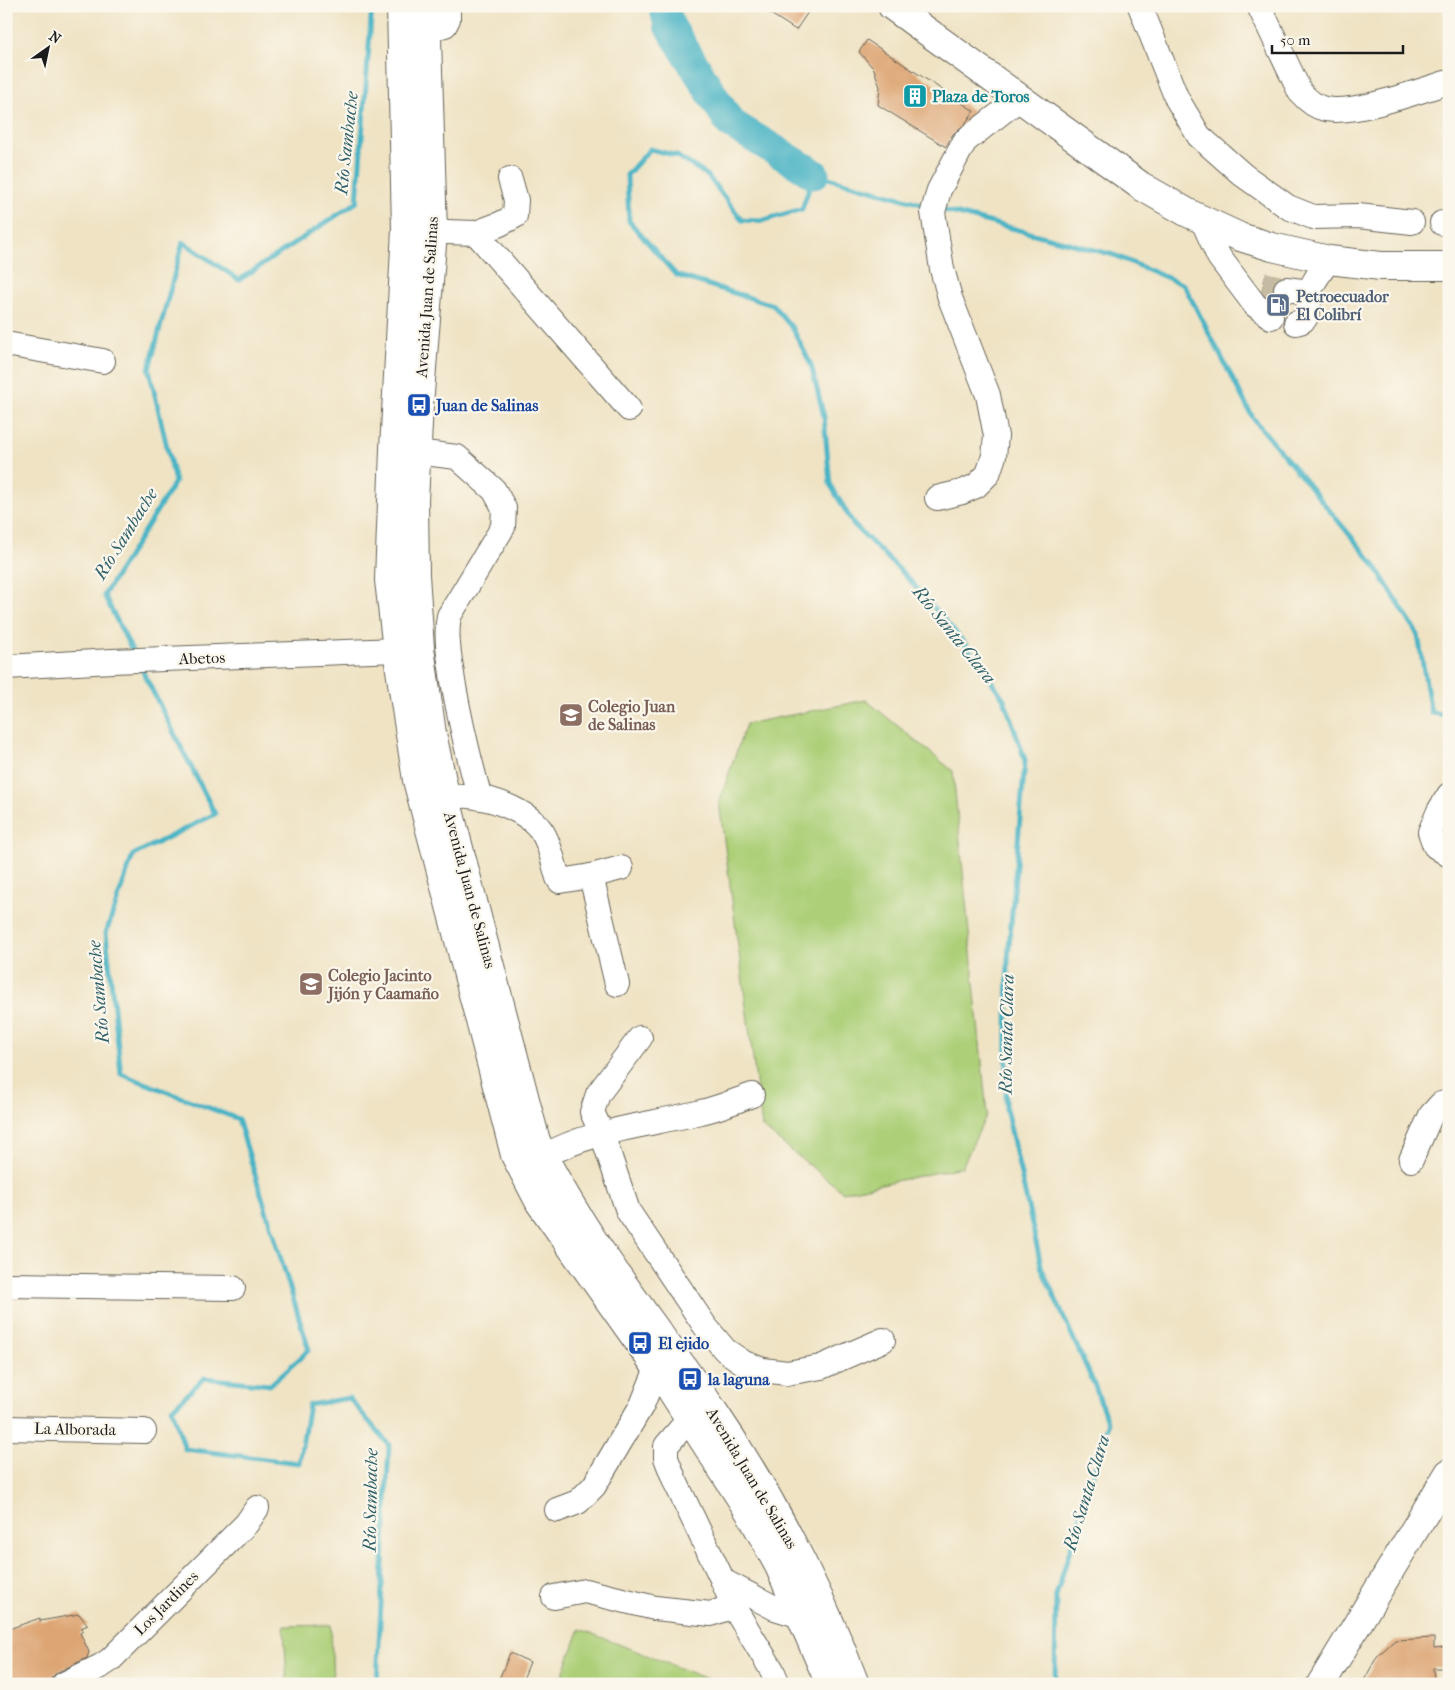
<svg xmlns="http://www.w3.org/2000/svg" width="1455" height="1690" viewBox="0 0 1455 1690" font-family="'IM FELL French Canon',serif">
  <rect width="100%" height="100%" fill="#fbf7ec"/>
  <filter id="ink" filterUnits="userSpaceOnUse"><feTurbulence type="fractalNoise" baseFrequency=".02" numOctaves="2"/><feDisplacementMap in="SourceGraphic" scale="10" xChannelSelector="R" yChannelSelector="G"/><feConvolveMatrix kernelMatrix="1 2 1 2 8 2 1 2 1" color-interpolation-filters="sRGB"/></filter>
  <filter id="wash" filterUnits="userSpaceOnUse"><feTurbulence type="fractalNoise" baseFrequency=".0096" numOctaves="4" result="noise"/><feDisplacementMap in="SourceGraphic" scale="20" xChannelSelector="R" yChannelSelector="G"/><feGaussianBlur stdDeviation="1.12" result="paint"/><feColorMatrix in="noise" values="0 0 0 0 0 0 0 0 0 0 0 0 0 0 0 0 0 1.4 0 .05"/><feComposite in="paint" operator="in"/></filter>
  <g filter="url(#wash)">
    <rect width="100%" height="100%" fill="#efe3c4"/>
    <!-- garden -->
    <g fill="#accf77" stroke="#64764a">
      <polygon points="866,700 953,771 987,1114 962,1167 843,1192 762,1127 719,802 746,724"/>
      <polygon points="331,1625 333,1684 287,1684 284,1626"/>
      <polygon points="580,1629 720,1684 559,1684"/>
    </g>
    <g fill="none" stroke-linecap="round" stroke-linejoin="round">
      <!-- stream -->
      <g stroke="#48b4c5" stroke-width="5">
        <polyline points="929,206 814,174 802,209 761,221 742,220 707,175 677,156 650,149 627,175 629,221 676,275 773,305 793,329 811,365 824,417 830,484 854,525 906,576 965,644 1004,699 1025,760 1008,959 1006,1108 1042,1269 1095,1386 1108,1424 1056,1596 1055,1684"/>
        <polyline points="939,209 1114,255 1184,285 1253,418 1373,563 1418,635 1431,713 1449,715"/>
        <polyline points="134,654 104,595 175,482 149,369 183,242 239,280 357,202 372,6"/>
        <polyline points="140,666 215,814 133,855 106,933 121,1074 238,1119 309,1350 270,1385 204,1378 172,1409 185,1449 299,1463 309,1405 349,1398 389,1445 377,1684"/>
      </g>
      <!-- river -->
      <polyline stroke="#48b4c5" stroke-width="31" points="664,6 669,25 730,123 814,174"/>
    </g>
    <g id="blocks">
      <!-- building -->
      <g fill="#dda573">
        <polygon points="758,6 812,6 796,30"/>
        <polygon points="867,40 974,111 965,124 953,134 946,147 878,105 880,87 874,69 859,52"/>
        <polygon points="1265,277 1276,280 1272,287 1273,294 1277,300 1283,302 1282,305 1275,303 1262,291"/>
        <polygon points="79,1614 88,1625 81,1628 83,1631 80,1633 89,1652 87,1658 58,1672 52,1677 50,1684 6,1684 6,1630 40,1618 40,1621"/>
        <polygon points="1434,1638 1434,1648 1444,1647 1445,1668 1433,1668 1434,1684 1362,1684 1379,1653 1383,1651 1395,1640"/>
        <polygon points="510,1653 530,1662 521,1684 497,1684"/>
      </g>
    </g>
  </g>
  <g filter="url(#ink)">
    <use href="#blocks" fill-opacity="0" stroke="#666257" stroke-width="1"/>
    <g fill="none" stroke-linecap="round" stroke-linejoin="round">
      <!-- minor-tunnel -->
      <polyline stroke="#c5bba2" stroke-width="24" stroke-dasharray="24 12" stroke-linecap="butt" points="1263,284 1286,289"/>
      <defs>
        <g id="minor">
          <polyline points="1140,6 1177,99 1199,136 1243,175 1288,207 1313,217 1358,216 1412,222"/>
          <path d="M1259 6 1300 92C1307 100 1315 107 1325 109 1355 115 1418 91 1449 82"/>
          <polyline points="427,30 445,25 448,19 448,6"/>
          <polyline points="1202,219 1219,257 1255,305 1271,317"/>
          <polyline points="1442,223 1449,224"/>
          <polyline points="415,231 476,233 500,224 515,216 516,200 510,179"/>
          <polyline points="476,233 629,409"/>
          <polyline points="1286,289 1310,292"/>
          <path d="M1296 323C1313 320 1307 303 1310 291 1314 279 1322 270 1329 260"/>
          <polyline points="6,344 103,361"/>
          <path d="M416 452 457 457 494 490 504 508 503 527 449 616C445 638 450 659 453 681 460 721 469 759 480 798"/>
          <polyline points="937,498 962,492 976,486 988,474 994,456 996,436 988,395 950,298 942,269 933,212 939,190 965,141 1019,99"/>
          <polyline points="6,667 112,661 397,650"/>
          <polyline points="1449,795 1439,811 1430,832 1435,846 1449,855"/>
          <path d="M446 799C454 798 462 795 469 796 494 798 534 813 545 837 551 849 554 865 558 878L560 881 591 876 621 868"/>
          <polyline points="591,876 617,984"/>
          <polyline points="640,1038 598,1094 592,1112 602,1134 628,1211 705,1326 725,1350 744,1363 763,1370 787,1373 821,1367 883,1340"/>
          <path d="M543 1157C588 1130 650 1125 701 1112 719 1108 735 1101 752 1095"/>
          <polyline points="1411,1160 1431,1115 1441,1104 1449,1102"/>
          <polyline points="6,1285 233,1288"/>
          <polyline points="705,1410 690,1418 666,1446 666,1458 675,1481 723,1581 733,1606 772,1670 778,1684"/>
          <polyline points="6,1428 144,1431"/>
          <polyline points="557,1510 578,1502 594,1486 642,1405 657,1368"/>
          <polyline points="723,1581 775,1608 801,1616"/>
          <polyline points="554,1597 585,1591 655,1608 711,1614 733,1606"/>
          <polyline points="64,1684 101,1666 110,1660 247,1523 257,1508"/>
        </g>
        <g id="major">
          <polyline points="401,6 406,230 394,449 389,580 397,650 417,780 450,906 515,1155 540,1203 657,1368 752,1516 779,1566 830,1684"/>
          <path d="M426 6 433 232 419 405 414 501 415 575 420 648 432 734 446 799 536 1141C582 1237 651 1319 710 1406 769 1492 818 1586 855 1684"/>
          <polyline points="892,6 1141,186 1188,213 1240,237 1272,247 1329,260 1381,266 1449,266"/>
        </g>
        <polyline id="highway" points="1321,1684 1449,1473"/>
      </defs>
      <!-- minor casing -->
      <use href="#minor" stroke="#666257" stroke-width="26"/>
      <!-- major casing -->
      <use href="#major" stroke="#666257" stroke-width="30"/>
      <!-- highway casing -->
      <use href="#highway" stroke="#666257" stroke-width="30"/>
      <!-- minor -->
      <use href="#minor" stroke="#fff" stroke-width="24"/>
      <!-- major -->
      <use href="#major" stroke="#fff" stroke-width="28"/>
      <!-- highway -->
      <use href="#highway" stroke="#fff" stroke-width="28"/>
    </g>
  </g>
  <!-- icons -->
  <defs>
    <symbol id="building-square" viewBox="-11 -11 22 22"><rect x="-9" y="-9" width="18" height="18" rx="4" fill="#0f9aa8" stroke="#fbf7ec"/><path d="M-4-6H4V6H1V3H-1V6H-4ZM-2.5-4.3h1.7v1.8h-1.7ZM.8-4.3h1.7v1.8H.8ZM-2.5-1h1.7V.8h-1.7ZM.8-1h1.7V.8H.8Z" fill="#fff"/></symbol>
    <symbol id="fuel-square" viewBox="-11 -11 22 22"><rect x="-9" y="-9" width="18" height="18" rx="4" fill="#5c6f8a" stroke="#fbf7ec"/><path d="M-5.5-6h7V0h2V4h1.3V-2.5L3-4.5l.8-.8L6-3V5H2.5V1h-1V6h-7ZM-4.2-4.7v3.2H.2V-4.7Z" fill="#fff"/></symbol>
    <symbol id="bus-square" viewBox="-11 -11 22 22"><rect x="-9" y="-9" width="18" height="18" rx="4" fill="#1a4fb4" stroke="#fbf7ec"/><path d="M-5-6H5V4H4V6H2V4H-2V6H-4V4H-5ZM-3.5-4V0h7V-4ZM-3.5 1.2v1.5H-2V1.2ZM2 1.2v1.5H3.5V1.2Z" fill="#fff"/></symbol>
    <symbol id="school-square" viewBox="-11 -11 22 22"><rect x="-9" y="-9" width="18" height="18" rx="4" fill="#8d6e63" stroke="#fbf7ec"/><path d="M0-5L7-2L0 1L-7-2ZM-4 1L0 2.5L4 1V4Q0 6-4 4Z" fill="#fff"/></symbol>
  </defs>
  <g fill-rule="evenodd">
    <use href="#building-square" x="901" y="82" width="28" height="28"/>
    <use href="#fuel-square" x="1264" y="291" width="28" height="28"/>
    <use href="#bus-square" x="405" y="391" width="28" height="28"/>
    <use href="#school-square" x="557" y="701" width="28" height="28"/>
    <use href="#school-square" x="297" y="970" width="28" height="28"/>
    <use href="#bus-square" x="626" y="1329" width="28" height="28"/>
    <use href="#bus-square" x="676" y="1365" width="28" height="28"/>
  </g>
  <g text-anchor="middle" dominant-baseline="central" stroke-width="4.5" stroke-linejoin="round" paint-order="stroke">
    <!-- culture labels -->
    <g font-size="16" font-weight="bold" fill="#0d838f" stroke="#fbf7ec" text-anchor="start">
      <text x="932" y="96">Plaza de Toros</text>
    </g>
    <!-- service labels -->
    <g font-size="16" font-weight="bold" fill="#4e5e75" stroke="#fbf7ec" text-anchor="start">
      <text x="1296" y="296">Petroecuador<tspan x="1296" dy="18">El Colibrí</tspan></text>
    </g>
    <!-- street labels -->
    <g font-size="16" fill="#1c1c1c" stroke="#fbf7ec">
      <text transform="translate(427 297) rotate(-86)">Avenida Juan de Salinas</text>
      <text transform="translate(202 658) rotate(-2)">Abetos</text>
      <text transform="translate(470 890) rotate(75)">Avenida Juan de Salinas</text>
      <text transform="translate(75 1429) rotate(1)">La Alborada</text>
      <text transform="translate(752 1478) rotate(59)">Avenida Juan de Salinas</text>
      <text transform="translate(166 1603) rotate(-45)">Los Jardines</text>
    </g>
    <!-- transit labels -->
    <g font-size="16" font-weight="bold" fill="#164399" stroke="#fbf7ec" text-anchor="start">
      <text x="436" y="405">Juan de Salinas</text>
      <text x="658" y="1343">El ejido</text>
      <text x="708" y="1379">la laguna</text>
    </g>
    <!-- education labels -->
    <g font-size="16" font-weight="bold" fill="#785e54" stroke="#fbf7ec" text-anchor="start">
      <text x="588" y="706">Colegio Juan<tspan x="588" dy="18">de Salinas</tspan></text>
      <text x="328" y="975">Colegio Jacinto<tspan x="328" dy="18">Jijón y Caamaño</tspan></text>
    </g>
    <!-- water labels -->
    <g font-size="18" font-style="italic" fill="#306068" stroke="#fbf7ec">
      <text transform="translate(347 143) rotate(-84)">Río Sambache</text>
      <text transform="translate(126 534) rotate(-58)">Río Sambache</text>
      <text transform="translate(954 635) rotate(51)">Río Santa Clara</text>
      <text transform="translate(99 992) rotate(-95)">Río Sambache</text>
      <text transform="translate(1007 1034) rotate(-89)">Río Santa Clara</text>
      <text transform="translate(1087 1493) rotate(-73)">Río Santa Clara</text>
      <text transform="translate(371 1500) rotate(-89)">Río Sambache</text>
    </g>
  </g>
  <!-- margin -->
  <rect width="1455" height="1690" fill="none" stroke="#fbf7ec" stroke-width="25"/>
  <!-- north arrow -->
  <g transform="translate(48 48) rotate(33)" stroke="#fbf7ec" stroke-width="4" paint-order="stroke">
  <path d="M0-4L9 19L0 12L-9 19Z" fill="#1c1c1c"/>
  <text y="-8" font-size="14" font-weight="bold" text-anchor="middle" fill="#1c1c1c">N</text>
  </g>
  <!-- scale -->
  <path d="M1272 45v8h131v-8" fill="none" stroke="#1c1c1c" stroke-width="2.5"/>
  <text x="1280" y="45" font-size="15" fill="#1c1c1c" stroke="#fbf7ec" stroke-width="4" paint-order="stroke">50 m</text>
</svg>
